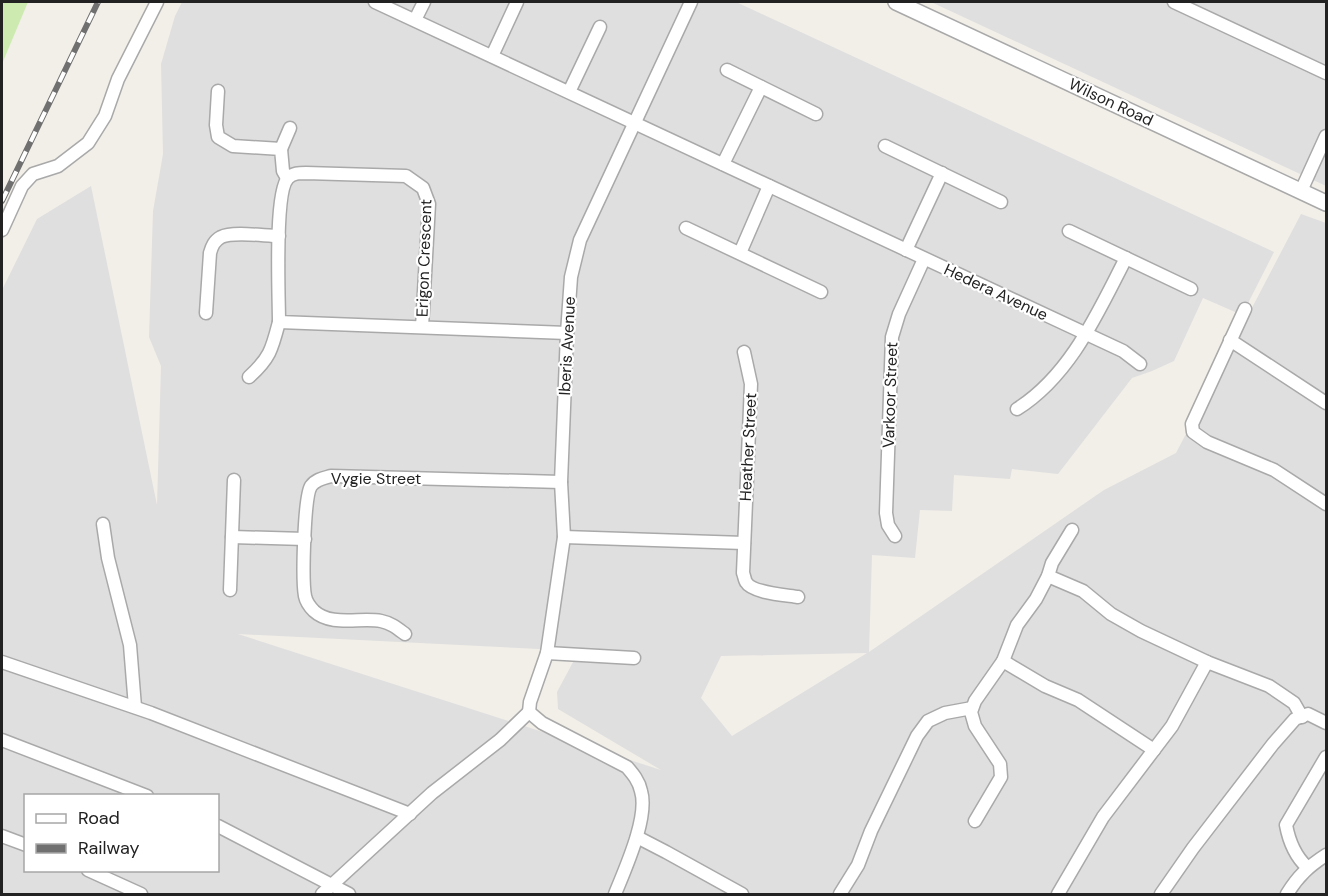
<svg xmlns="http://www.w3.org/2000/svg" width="1328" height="896" viewBox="0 0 1328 896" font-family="'DM Sans',sans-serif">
  <rect width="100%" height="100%" fill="#f2efe9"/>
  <!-- residential -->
  <g fill="#e0dfdf" fill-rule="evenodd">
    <path d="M182 2H736L1274 252 1242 315 1203 298 1174 361 1152 371 1132 378 1058 474 1012 469 1010 479 954 475 952 511 920 510 915 558 872 555 869 652 1104 490 1176 453 1301 214 1326 223V894H2V290L37 219 91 186 157 505 161 366 149 337 153 211 163 154 161 64 175 16ZM238 634 579 651 557 692 558 709 661 770ZM867 653 732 736 701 698 721 656ZM26 796H218V870H26Z"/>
    <polygon points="931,2 1326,2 1326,186"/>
  </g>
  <!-- grass -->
  <polygon fill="#cdebb0" points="2,2 28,2 2,64"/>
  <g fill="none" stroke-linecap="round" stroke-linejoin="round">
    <defs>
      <g id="minor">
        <polyline points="375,2 1123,351 1140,364"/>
        <polyline points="1174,2 1326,73"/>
        <polyline points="415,20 424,2"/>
        <polyline points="492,56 517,2"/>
        <polyline points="727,70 816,114"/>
        <polyline points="218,91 216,125 218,137 233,146 281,149 283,171 287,178"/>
        <polyline points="569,92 600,27"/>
        <polyline points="885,146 1001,202"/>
        <polyline points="281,149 290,128"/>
        <polyline points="723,164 761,87"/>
        <polyline points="1301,191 1326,136"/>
        <polyline points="686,228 821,292"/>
        <polyline points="2,230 22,186 33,174 58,166 88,143 105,116 118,79 157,2"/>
        <polyline points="1069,231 1191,289"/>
        <polyline points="906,250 942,173"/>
        <polyline points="740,253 769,186"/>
        <polyline points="1245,309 1192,424 1193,432 1207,442 1274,470 1326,504"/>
        <path d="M206 313 210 253C212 246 214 241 221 237 233 231 265 236 279 236"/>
        <path d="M422 327 429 204 423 188 406 176 306 173C299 173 293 173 288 178 274 192 279 298 279 322L567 333"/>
        <polyline points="1230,340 1326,403"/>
        <path d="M744 352 751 384 743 573C744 575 745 581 746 582 752 593 786 595 798 597"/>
        <path d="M249 377C270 358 272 349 279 322"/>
        <path d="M1017 409C1071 375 1098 312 1126 258"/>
        <polyline points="103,524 108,558 130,645 135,707"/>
        <polyline points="895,536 888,525 886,513 892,337 899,314 924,259"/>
        <polyline points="232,537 305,539"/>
        <polyline points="564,537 744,543"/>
        <polyline points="1048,576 1083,591 1111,614 1141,631 1207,662 1269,686 1294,703 1302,717"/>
        <polyline points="230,590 234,480"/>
        <path d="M405 634C397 628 391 623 381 621 361 617 331 627 314 611 310 607 306 601 305 596 302 580 304 497 311 486 316 479 324 478 331 476L561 482"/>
        <polyline points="547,653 634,658"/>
        <polyline points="1003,661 1045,686 1078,700 1154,750"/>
        <polyline points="2,662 151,713 410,814"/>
        <polyline points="529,712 530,702 547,653 564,537 561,482 567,333 571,277 580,240 691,2"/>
        <path d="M529 712 542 723 627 767C633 774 639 781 641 791 649 817 625 869 615 894"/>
        <polyline points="2,740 147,796"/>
        <polyline points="975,821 1001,777 1000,764 975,726 971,712 975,701 1003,661 1017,625 1036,599 1048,576 1052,563 1072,530"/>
        <polyline points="218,826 349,894"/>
        <polyline points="2,836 26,845"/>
        <polyline points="637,837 666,852 742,894"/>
        <path d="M1307 867C1295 856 1289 841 1286 825L1326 757"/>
        <polyline points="88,870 141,894"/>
        <polyline points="322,894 432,793 500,740 529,712"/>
        <polyline points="840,894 858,865 871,831 917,736 928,721 945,713 972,708"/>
        <polyline points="1058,894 1103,817 1172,726 1207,662"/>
        <polyline points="1161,894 1193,848 1273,744 1295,719 1308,714 1326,723"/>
        <path d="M1287 894C1298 876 1309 866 1326 855"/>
      </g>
      <polyline id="tertiary" points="896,2 1326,203"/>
    </defs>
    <!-- minor casing -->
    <use href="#minor" stroke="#a9a9a9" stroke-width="15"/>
    <!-- tertiary casing -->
    <use href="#tertiary" stroke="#a9a9a9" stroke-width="18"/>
    <!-- minor -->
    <use href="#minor" stroke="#fff" stroke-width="12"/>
    <!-- tertiary -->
    <use href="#tertiary" stroke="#fff" stroke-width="15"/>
    <defs>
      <polyline id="rail" points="2,201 98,2"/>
    </defs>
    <!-- rail casing -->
    <use href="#rail" stroke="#707070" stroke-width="6"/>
    <!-- rail -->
    <use href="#rail" stroke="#fff" stroke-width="4" stroke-dasharray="11" stroke-linecap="butt"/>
  </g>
  <g text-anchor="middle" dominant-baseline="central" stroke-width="4.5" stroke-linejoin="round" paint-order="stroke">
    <!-- street labels -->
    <g font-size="16" fill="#222" stroke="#fff">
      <text transform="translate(1111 102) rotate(25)">Wilson Road</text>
      <text transform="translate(424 258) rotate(-88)">Erigon Crescent</text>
      <text transform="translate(996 292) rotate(25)">Hedera Avenue</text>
      <text transform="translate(567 346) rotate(-87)">Iberis Avenue</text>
      <text transform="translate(890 395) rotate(-88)">Varkoor Street</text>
      <text transform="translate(748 447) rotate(-87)">Heather Street</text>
      <text x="376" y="478">Vygie Street</text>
    </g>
  </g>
  <!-- border -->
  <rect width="1328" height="896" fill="none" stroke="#222222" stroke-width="6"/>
  <!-- legend -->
  <rect x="24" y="794" width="195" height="78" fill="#ffffff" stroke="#a7a7a7" stroke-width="1.5"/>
  <rect x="36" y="814" width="30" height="9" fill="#ffffff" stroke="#a7a7a7" stroke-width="1.5"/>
  <text x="78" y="824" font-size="18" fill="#222222">Road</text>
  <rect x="36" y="844" width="30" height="9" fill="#707070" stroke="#a7a7a7" stroke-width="1.5"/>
  <text x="78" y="854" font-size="18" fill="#222222">Railway</text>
</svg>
